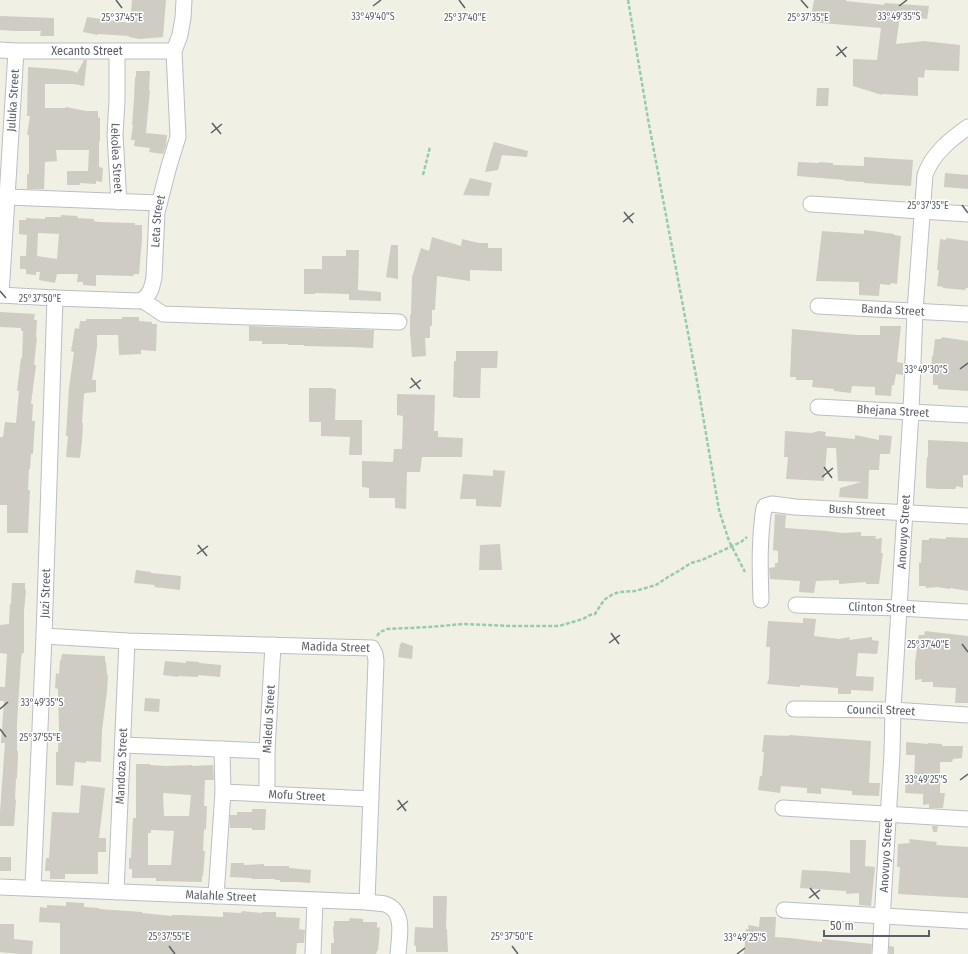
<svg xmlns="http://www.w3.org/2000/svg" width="968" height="954" viewBox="0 0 968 954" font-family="'Fira Sans Condensed',sans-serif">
  <rect width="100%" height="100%" fill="#f1f0e5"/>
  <!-- building -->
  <g fill="#ceccc3" fill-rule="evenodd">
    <polygon points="132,0 166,0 163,37 140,39 129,37 129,36 98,34 98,35 83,32 87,17 130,23"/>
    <polygon points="814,0 846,0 846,1 884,5 885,3 929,6 927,19 900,16 896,44 924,41 960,45 959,71 925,70 924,78 918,77 918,96 882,94 882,95 853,86 853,59 877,60 881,28 810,22"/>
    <polygon points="0,16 54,18 54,36 40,36 41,31 16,31 0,30"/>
    <polygon points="84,60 87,60 84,86 74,84 45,84 45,108 65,108 66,107 86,111 98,111 98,118 100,117 100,141 99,142 99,167 103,168 102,182 96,181 96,184 80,183 80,185 67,185 67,171 88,171 89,150 56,150 57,161 45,162 44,189 27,189 27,174 29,174 29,135 27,135 30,116 27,116 28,67 56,69 73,71 77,73"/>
    <polygon points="136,71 150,71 149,90 150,90 146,133 167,135 166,146 163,154 149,152 150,148 134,146 135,140 131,140 133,125 132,125 134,99 135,77 136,77"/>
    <polygon points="817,88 829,88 828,106 816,106"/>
    <polygon points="494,142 528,151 527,157 502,155 498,170 485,172 490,154"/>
    <polygon points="864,157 913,160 911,186 880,184 864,183 864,182 845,181 845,180 797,176 798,162 819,163 819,162 833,163 833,165 864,166"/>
    <polygon points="945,173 968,175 968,189 944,187"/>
    <polygon points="470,178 492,183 489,196 463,195"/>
    <path d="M61 215 78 216 77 218 94 219V221L99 222 135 223V225H142V239L139 274H134L133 276 96 275V286L83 285V282H77L78 274H57L55 283 39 280 40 272H36V275L26 274V269H20V256H26L27 235 19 234V220H26V218L45 219V217H61ZM38 233 59 234 57 259 37 256Z"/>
    <polygon points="864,230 894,234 894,235 901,236 897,284 891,283 890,285 880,284 879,296 859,295 859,282 816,281 822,231 864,234"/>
    <polygon points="432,237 461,246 462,239 479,243 488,243 488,248 502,248 502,271 470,270 470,281 437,276 435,310 432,310 432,326 430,326 430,338 425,338 426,356 412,357 410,332 410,315 411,315 412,277 421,248 429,251"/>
    <polygon points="946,238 968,241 968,288 966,288 965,290 943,288 943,287 937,286 939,270 937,270 940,239 946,240"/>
    <polygon points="391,245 398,245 398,279 386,277"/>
    <polygon points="346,250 359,250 358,290 381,292 381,301 349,300 349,294 315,293 315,294 304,294 304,269 322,269 322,256 346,256"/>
    <polygon points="0,312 35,314 34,320 37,320 36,337 37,337 34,365 36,365 31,404 33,404 32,421 35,421 33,454 31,454 30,469 29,469 28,490 30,490 28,533 7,533 7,505 0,505 0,437 3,437 5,422 16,423 19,391 17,391 21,358 22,358 23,331 21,331 21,328 0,327"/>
    <polygon points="122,317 139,317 139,321 152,322 152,324 157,324 156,351 141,350 141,354 119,355 118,335 97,335 97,347 92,380 96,380 96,392 85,393 84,394 82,423 83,423 82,441 80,458 66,457 68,436 66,436 69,388 74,352 71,351 75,328 79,329 80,321 86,321 86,319 122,319"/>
    <polygon points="249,326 374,330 373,348 351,347 304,346 304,345 288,345 288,344 262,344 262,341 249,341"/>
    <polygon points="880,326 901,326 897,362 903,363 903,375 896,374 894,385 892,385 891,396 875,395 875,387 852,386 851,393 834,391 834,389 812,387 813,380 796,380 796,377 790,377 792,329 856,335 880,335"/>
    <polygon points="942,337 968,341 968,391 938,389 938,385 933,385 933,370 931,370 932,356 933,356 935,339 941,339"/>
    <polygon points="456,351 498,351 497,368 481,368 480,398 457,398 457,397 453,397 454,361 456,361"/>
    <polygon points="309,388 333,388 333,389 336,389 335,420 362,420 362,455 349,455 350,437 321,436 321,422 309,422"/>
    <polygon points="397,394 435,395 434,431 438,431 438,437 463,438 462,457 422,457 420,472 407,472 406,509 395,508 395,498 369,498 369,488 362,487 362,461 393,462 394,449 402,449 403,416 397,415"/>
    <polygon points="785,431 811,433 819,431 826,432 825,436 855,439 855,435 879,440 879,435 892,436 890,454 880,454 879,470 869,470 868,499 839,497 840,488 861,482 838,481 836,448 827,448 824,481 786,479 788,457 784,457"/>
    <polygon points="928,440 968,442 968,475 963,475 963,488 957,486 955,489 938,489 926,488 926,473 927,457 928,457"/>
    <polygon points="493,470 505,471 501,507 476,506 476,499 460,499 463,474 493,476"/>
    <polygon points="775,514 786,515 785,528 827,531 842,533 861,532 861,536 876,536 875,539 882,538 881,553 883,553 879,584 866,584 866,582 839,584 839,580 816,581 814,593 799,592 800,581 770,579 769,568 775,567 775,563 778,563 778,551 773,550"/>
    <polygon points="946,537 968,538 968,591 950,588 950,589 937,587 926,588 926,586 919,586 919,562 921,563 922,540 929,540 929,538 946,539"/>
    <polygon points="500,544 502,570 479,570 480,545"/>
    <polygon points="136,570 151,572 151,573 181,576 180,590 154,587 155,585 134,583"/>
    <polygon points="12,583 25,583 25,590 26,590 24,611 24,653 22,653 21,659 17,723 17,751 18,751 18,757 17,778 16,779 15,799 16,800 14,826 0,826 0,812 5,743 1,743 4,701 0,701 0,687 5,687 7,654 0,653 0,625 9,624 10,604 11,604"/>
    <polygon points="803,618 816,619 814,636 839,639 850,637 849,640 872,637 872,640 879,641 877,654 858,653 856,676 874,677 873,691 851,690 851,694 838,694 838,688 800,685 800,687 767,684 769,678 770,647 766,647 768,621 803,623"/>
    <polygon points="925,631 968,636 968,703 955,703 956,688 933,687 933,682 921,682 922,679 915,680 915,663 919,635 924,635"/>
    <polygon points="401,642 413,646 412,659 398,657 400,644 401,644"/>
    <polygon points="62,654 105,656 105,662 106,662 107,675 108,675 107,692 102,730 101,762 86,761 86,763 75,762 73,786 56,785 56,752 58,752 59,729 58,689 55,688 56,673 59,674 60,660 61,660"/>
    <polygon points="165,661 186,663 186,661 199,662 199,663 221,665 220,677 198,675 198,677 178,676 178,677 163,675"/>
    <polygon points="145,698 160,699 159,712 144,711"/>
    <polygon points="764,735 789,736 789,735 871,741 869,783 880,783 879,796 852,795 852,791 821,788 821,794 807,793 807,788 781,786 780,793 758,790 760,776 762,776 764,752 762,752"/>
    <polygon points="906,742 928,744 928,743 942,744 942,746 963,746 962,758 953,759 952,762 940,762 940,793 945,793 943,808 929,808 929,804 923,805 923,794 905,793 906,779 914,780 915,755 906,755"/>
    <path d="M136 764H150V765L166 766 192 765V766L213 765 214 780H205L204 806H207L206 830 204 829 203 851H205L203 876H202V882L156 881V878H132V869H129V858H131L133 818H136ZM163 793 191 795 189 816H164ZM151 830 174 831 171 865H148V833H151Z"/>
    <polygon points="81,785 105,788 99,838 106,838 106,852 98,852 98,874 65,874 65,879 50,879 50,871 45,871 46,858 49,858 52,812 79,813"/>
    <polygon points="252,809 266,809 265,830 252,830 252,828 230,828 230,815 237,815 237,812 252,812"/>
    <polygon points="932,826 938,826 937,832 933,832"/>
    <polygon points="909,839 937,842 936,845 968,847 968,898 898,894 900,867 897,867 898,844 910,843"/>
    <polygon points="850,840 866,840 865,866 875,867 871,906 859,905 859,893 846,894 846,891 800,888 802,870 825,871 850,873"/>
    <rect x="0" y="857" width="11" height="14"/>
    <polygon points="231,863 244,863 244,865 264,864 264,866 289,866 289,868 311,870 310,883 297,882 280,882 280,880 275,880 275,879 252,879 251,878 230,877"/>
    <polygon points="433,896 447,896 446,929 447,929 448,952 416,952 416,946 414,945 415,927 433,928"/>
    <polygon points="66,902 84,903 84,907 99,908 99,909 142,912 142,913 172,916 172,915 180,915 223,917 223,912 241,913 242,911 262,913 262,912 276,912 276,917 300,918 299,929 305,930 304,943 297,943 296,954 60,954 60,923 39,922 40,907 47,908 47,905 66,906"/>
    <polygon points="760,917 776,917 775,937 790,938 822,942 822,939 872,944 871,954 744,954 746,929 749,929 748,925 759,927"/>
    <polygon points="350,918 363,919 363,922 377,922 377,928 380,927 378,951 377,951 376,954 331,954 331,943 334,943 333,927 334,926 334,921 349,921"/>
    <polygon points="0,924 14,924 14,939 33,941 32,954 19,954 0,952"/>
    <polygon points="889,946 894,947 894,954 889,954"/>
  </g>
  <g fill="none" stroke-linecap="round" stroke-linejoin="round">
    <defs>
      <g id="minor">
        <path id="s1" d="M0 50 16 51H174"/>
        <path id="s2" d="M117 51V101L115 135 119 202"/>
        <polyline points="7,197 159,203"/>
        <polyline points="811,204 968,214"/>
        <path id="s3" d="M0 295 55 298 139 301C150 297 152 288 154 277L157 212 169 166 178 137 174 51 180 35 183 18 184 0"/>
        <path id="s4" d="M1 295 16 51"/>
        <polyline points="142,300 163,314 399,322"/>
        <path id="s5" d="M818 306 968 314"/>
        <path id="s6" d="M818 407 968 415"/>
        <path id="s7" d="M761 600C760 570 759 538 764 508L765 506 772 504 795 507 968 516"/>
        <path id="s8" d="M796 605 899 608 968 612"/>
        <path id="s9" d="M44 636 127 641 372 648 375 654 376 661 367 902"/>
        <path id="s10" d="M794 709 893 710 968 715"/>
        <polyline points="123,745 267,751"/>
        <path id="s11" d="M223 792 371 799"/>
        <path id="s12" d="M267 794V751L273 645"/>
        <polyline points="783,808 968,819"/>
        <path id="s13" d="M0 887 367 902C373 903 380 903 385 904 406 911 399 938 398 954"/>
        <path id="s14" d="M33 888 44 636 55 298"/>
        <path id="s15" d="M116 892 127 641"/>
        <polyline points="216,896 223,792 222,749"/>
        <polyline points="784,910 968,921"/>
        <polyline points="313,954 315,900"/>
        <path id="s16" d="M880 954 892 753 893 710 899 608 911 412 915 311 925 175C932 154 951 139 968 127"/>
      </g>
    </defs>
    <!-- minor casing -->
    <use href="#minor" stroke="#bcbec5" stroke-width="17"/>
    <!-- path -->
    <g stroke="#96ccae" stroke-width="2.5" stroke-dasharray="4 2" stroke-linecap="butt">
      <polyline points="628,0 648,119 697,381 719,510 729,541 745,572"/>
      <polyline points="423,175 430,147"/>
      <polyline points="377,636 380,632 387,629 429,627 463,624 510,626 559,626 583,619 590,615 595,614 604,600 613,594 620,592 635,591 656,585 668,577 677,572 691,563 702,560 741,542 747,537"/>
    </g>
    <!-- minor -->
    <use href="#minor" stroke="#fff" stroke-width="15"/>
  </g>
  <!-- ticks -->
  <path fill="none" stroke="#5c5f67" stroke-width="1.5" d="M116 0 122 8M459 0 465 8M801 0 808 8M373 6 381 0M899 6 907 0M837 46 846 57M836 56 847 47M212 123 221 134M211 133 222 124M962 205 968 213M624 212 633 223M623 222 634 213M0 291 6 298M960 369 968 363M411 378 420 389M410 388 421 380M824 467 832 478M822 477 833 468M198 545 207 556M197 554 208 546M611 633 619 644M609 643 620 635M962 644 968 652M0 709 8 702M0 729 6 737M960 780 968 774M398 800 406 811M397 810 408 801M810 888 819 899M809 898 820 890M169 946 175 954M512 946 518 954M737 954 745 948"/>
  <g text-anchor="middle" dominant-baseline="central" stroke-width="3" stroke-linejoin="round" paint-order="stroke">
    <!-- street labels -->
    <g font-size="12" fill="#5c5f67" stroke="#fff">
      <text stroke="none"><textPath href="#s1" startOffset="87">Xecanto Street</textPath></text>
      <text stroke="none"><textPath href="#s4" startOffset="195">Juluka Street</textPath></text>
      <text stroke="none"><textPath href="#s2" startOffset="107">Lekolea Street</textPath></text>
      <text stroke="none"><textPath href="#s3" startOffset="225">Leta Street</textPath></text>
      <text stroke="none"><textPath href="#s5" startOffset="75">Banda Street</textPath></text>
      <text stroke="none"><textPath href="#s6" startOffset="75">Bhejana Street</textPath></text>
      <text stroke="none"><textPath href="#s7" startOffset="187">Bush Street</textPath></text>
      <text stroke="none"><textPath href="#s16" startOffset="423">Anovuyo Street</textPath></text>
      <text stroke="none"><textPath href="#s14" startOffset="295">Juzi Street</textPath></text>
      <text stroke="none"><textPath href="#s8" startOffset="86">Clinton Street</textPath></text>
      <text stroke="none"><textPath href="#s9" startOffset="292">Madida Street</textPath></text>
      <text stroke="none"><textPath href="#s10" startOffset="87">Council Street</textPath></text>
      <text stroke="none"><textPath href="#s12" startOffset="75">Maledu Street</textPath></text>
      <text stroke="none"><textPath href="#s15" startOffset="126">Mandoza Street</textPath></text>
      <text stroke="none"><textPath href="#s11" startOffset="74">Mofu Street</textPath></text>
      <text stroke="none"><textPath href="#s16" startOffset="99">Anovuyo Street</textPath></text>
      <text stroke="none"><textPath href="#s13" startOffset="221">Malahle Street</textPath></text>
    </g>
  </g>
  <g font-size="10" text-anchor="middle" fill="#5c5f67" stroke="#fff" stroke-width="3" stroke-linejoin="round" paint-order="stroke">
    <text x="373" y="20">33°49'40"S</text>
    <text x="899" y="20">33°49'35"S</text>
    <text x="122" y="21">25°37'45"E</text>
    <text x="465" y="21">25°37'40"E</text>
    <text x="808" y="21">25°37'35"E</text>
    <text x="928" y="209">25°37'35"E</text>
    <text x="40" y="302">25°37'50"E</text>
    <text x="926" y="373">33°49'30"S</text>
    <text x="928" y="648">25°37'40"E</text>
    <text x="42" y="706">33°49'35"S</text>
    <text x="40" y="741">25°37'55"E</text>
    <text x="926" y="783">33°49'25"S</text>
    <text x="169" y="940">25°37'55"E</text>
    <text x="512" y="940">25°37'50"E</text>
    <text x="745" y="941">33°49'25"S</text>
  </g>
  <!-- scale -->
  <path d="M824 930v6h105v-6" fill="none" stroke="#5c5f67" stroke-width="2"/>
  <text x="830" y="930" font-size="12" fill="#5c5f67" stroke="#ffffff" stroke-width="3" paint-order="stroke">50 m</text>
</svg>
